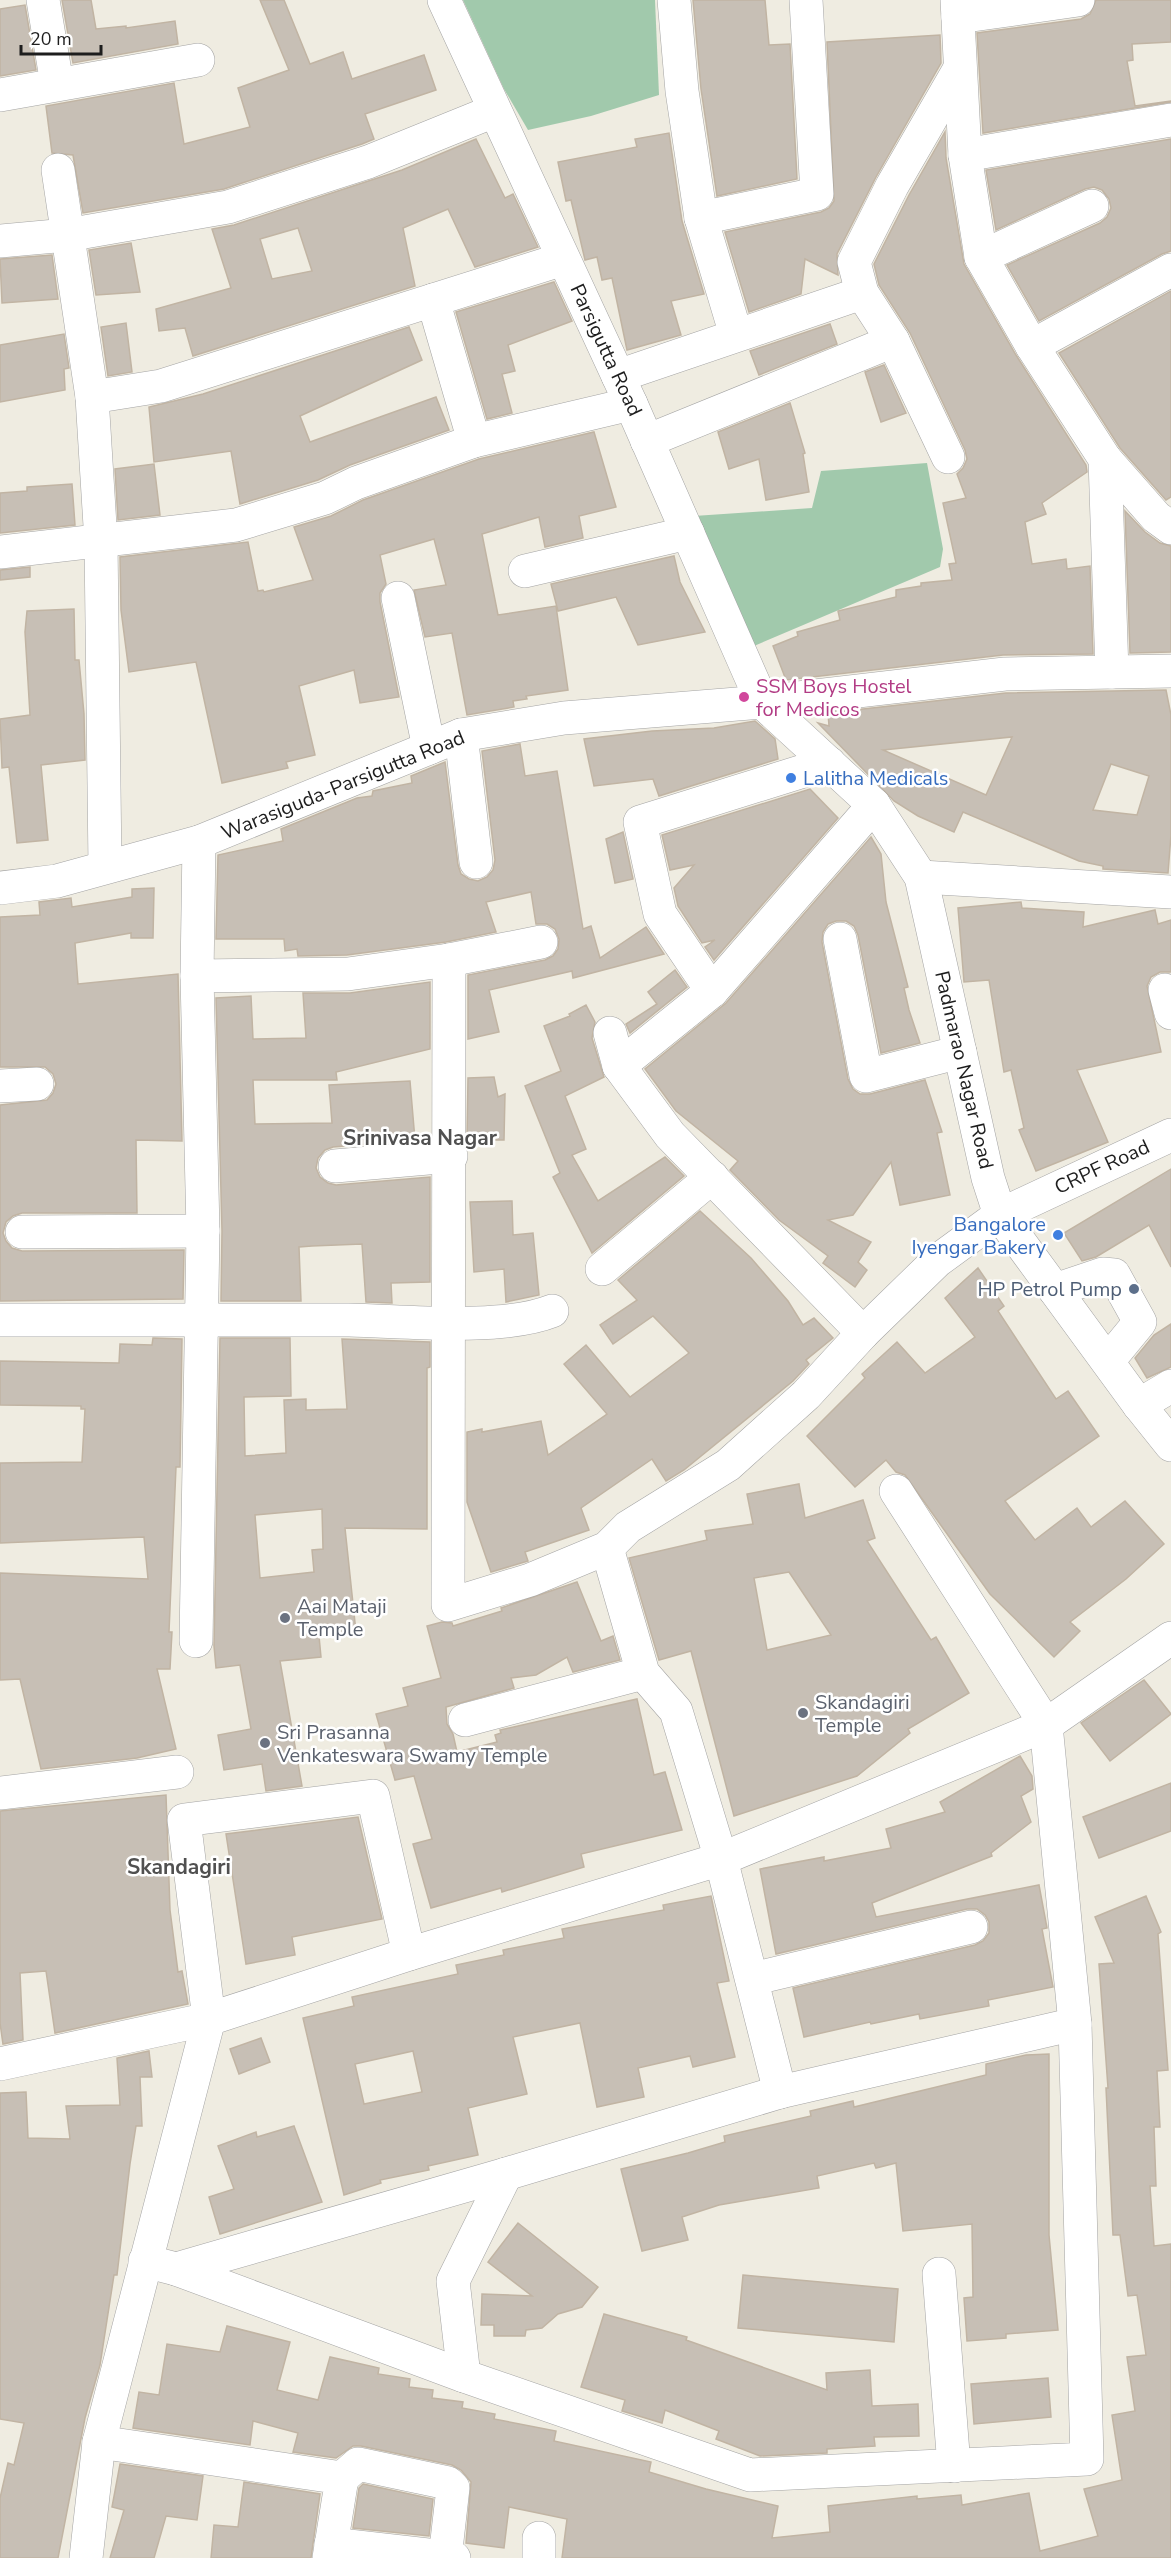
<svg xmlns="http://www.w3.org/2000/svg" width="1171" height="2558" viewBox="0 0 1171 2558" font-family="'Nunito Sans',sans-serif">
  <rect width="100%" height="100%" fill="#efece1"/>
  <!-- cemetery -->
  <g fill="#a1c9ac">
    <polygon points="463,0 655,0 659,95 591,116 528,130 504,89"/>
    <polygon points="927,463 943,549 940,567 754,646 694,516 812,508 821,471"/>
  </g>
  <!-- building -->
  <g fill="#c7bfb5" stroke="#c1b4a3" stroke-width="1.5" fill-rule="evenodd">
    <polygon points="62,0 91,0 96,29 126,26 126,28 175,21 178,44 73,63"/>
    <polygon points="260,0 284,0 310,64 343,52 352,79 424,55 436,90 365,114 374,139 362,144 224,189 83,213 73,155 52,153 46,106 174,83 184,144 250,127 238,88 289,70"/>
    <polygon points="693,0 765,0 769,45 790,44 797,179 717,196 701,89"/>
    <polygon points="1096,0 1171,0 1171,42 1132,44 1133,60 1127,61 1135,106 1171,101 1171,102 983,133 977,33 1081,19 1090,14"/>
    <polygon points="25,5 36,70 0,76 0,9"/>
    <polygon points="940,35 941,63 876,177 837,254 838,275 805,259 801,294 749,312 725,232 821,212 829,208 834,201 827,42"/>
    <polygon points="945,132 946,158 964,264 1016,355 1086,465 1087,472 1042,503 1046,514 1025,522 1032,564 1066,559 1067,569 1090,566 1093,654 1003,655 786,680 773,646 798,636 797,632 840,620 838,611 896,597 896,590 921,586 921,583 952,580 949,564 956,563 943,503 966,498 957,474 963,468 967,459 965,450 910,333 879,285 874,264 909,195"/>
    <polygon points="669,133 682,221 704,294 671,301 681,335 627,350 612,278 602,280 597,257 585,260 571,200 566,201 558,162 637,147 635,139"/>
    <path d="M476 139 505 198 513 194 538 247 475 267 448 209 403 228 415 286 193 356 185 328 159 331 156 309 231 288 212 229 234 225 402 170ZM298 228 312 271 272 279 260 239Z"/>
    <polygon points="1171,139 1171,251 1162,254 1039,321 1007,265 1100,223 1107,217 1111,208 1109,199 1102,190 1094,187 1085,189 996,230 986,170"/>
    <polygon points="131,243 140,292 96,295 89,250"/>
    <polygon points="52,255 58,299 2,303 0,259"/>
    <polygon points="554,282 572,321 508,345 515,371 502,374 512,413 487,419 456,312"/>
    <polygon points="1171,291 1171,497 1166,500 1120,448 1059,353"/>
    <polygon points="126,323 132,372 108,376 101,327"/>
    <polygon points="830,324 837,344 759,375 750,351"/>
    <polygon points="409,327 422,360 300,416 310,442 436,397 449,430 350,465 318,480 240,504 231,451 154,462 149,407 203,394"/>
    <polygon points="64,334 69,368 64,369 65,390 0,402 0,345"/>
    <polygon points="884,365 906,413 881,422 865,372"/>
    <polygon points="790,403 805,453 803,454 809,492 766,500 759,459 729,469 718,432"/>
    <polygon points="594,432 616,507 579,516 583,538 545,547 539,517 482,534 498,615 556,606 568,690 526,696 527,699 513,701 514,707 467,715 452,633 425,637 414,590 446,585 434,539 380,555 386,584 380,593 380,602 399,697 360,703 354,670 299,686 315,755 286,762 288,768 222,783 196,662 129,672 121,610 120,557 248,542 258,591 263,590 264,592 313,580 294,527 331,516 363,500 479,459"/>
    <polygon points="154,464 160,515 118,520 115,469"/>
    <polygon points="72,484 75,525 0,533 0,493 27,491 27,487"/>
    <polygon points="1125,511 1145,532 1160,543 1171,546 1171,652 1130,653"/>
    <polygon points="674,556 680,582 705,632 638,645 616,597 558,611 551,584"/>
    <polygon points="30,567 30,577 0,580 0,570"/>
    <polygon points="74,609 75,660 79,660 84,714 85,760 41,765 48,840 17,843 9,767 2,768 0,719 30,715 25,632 27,611"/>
    <path d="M1166 690 1171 715V835L1168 873 1103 869V866L1079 861 963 812 954 832 918 816 894 801 818 723 829 726 828 713 1006 693ZM1012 737 986 795 883 750ZM1111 764 1149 776 1137 815 1093 810Z"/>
    <polygon points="755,721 775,739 778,759 659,796 653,779 594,786 584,739 652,731 714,728"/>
    <polygon points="520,744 525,776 557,771 583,929 591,926 600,958 646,927 664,954 573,978 572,971 489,990 499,1032 468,1039 468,975 545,960 553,956 558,949 559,939 555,929 547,924 536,924 531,892 486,902 496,932 446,942 347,955 298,956 297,949 285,951 284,939 216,939 218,855 283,841 281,829 357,798 372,796 373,791 412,783 411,776 445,762 458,865 461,874 469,879 478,881 487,877 493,870 495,860 482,751"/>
    <polygon points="810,789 838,818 714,960 705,947 715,940 702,943 678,906 674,888 694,865 670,870 662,835"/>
    <polygon points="623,832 633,879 615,883 606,839"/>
    <polygon points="871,837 881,854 886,902 908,987 904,988 909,1010 920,1043 881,1053 858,935 854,926 846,921 836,921 828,924 823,932 822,942 848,1079 853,1089 860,1094 870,1094 925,1080 942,1132 937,1133 950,1195 900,1205 891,1162 853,1215 828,1220 871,1242 858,1262 867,1270 855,1287 823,1263 828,1256 779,1220 730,1170 738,1161 676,1111 645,1069 726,1003"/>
    <polygon points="154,888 153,938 131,938 131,933 75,943 78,984 178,974 182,1141 136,1140 137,1213 22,1213 13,1216 6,1222 3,1233 6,1241 12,1248 22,1251 184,1250 183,1299 0,1301 0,1105 47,1100 53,1093 56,1084 53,1074 45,1067 0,1067 0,917 40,915 39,902 71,898 72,907 132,897 132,889"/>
    <polygon points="1021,902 1022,908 1084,912 1083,927 1155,910 1158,924 1171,920 1171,972 1160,972 1151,977 1147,986 1161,1052 1077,1070 1108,1142 1036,1171 1019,1130 1024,1128 1011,1070 1004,1072 989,980 964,982 958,908"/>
    <polygon points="675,970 687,987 630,1033 626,1024 657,1004 648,992"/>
    <polygon points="430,982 430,1049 336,1072 337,1080 253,1080 255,1124 332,1123 329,1085 410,1081 415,1140 333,1147 325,1150 318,1158 316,1168 320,1177 328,1183 336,1185 430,1177 430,1282 391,1283 392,1303 366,1302 362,1244 312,1246 299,1247 301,1301 221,1301 222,1231 216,998 251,996 253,1039 306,1038 303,993 350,993"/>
    <polygon points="586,1005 595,1022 592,1038 604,1077 565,1096 586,1149 572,1155 598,1201 665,1157 684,1176 592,1253 553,1177 560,1173 525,1086 561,1071 544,1026 570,1016 569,1014"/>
    <polygon points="494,1077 498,1097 505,1094 504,1140 467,1140 468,1078"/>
    <polygon points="1171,1169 1171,1267 1149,1225 1096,1257 1082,1261 1064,1233"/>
    <polygon points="512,1201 513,1235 533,1233 539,1295 506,1302 504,1269 474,1272 470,1202"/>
    <polygon points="700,1211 751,1258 788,1301 803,1325 814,1318 833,1338 806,1360 809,1364 793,1381 684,1470 666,1481 652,1459 581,1508 589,1530 525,1552 528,1561 491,1572 467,1502 467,1432 482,1429 482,1432 541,1421 548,1455 607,1414 564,1364 586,1345 630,1397 689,1353 653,1316 613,1344 600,1325 637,1300 618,1280"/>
    <polygon points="978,1268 1004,1306 998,1311 1056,1399 1068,1391 1099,1436 1005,1501 1035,1540 1077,1508 1091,1527 1125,1501 1164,1544 1126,1579 1070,1622 1080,1631 1054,1657 990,1594 905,1475 896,1472 886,1460 855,1487 807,1436 865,1378 862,1374 897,1342 925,1373 975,1337 945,1298"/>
    <polygon points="1171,1324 1171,1367 1147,1378 1135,1358 1154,1335"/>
    <polygon points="153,1338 182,1339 180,1467 176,1467 169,1632 172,1632 170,1669 157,1669 176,1749 137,1758 41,1769 20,1679 0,1680 0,1573 148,1579 144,1537 0,1543 0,1463 82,1462 85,1409 81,1409 81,1406 0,1405 0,1361 119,1363 120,1344 152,1345"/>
    <path d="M220 1338H290L291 1396 244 1397 245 1456 286 1453 284 1400 306 1399V1410L347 1409 342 1339 430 1342V1367L427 1368V1529L345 1528 356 1632 319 1636 321 1657 280 1661 302 1786 266 1791 262 1764 224 1770 218 1735 251 1729 240 1665 216 1668 214 1646ZM322 1509 323 1549 312 1550 314 1572 260 1578 255 1515Z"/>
    <path d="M799 1484 805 1518 863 1500 875 1538 867 1541 931 1640 936 1637 969 1693 908 1729 910 1733 857 1776 734 1816 691 1651 659 1660 629 1558 707 1540 705 1531 753 1524 747 1494ZM789 1572 831 1635 767 1650 754 1578Z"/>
    <polygon points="577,1582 601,1641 613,1636 620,1660 573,1672 567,1657 536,1675 511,1678 514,1688 446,1707 447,1724 453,1734 457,1752 497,1742 495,1735 501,1733 500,1730 637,1699 654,1775 665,1772 682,1830 581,1854 584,1867 502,1892 501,1888 431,1908 413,1844 432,1839 414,1776 395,1780 376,1714 408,1706 403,1688 441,1678 427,1626 442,1622 452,1623 453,1626 502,1611 501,1608"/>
    <polygon points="1144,1680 1171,1714 1110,1761 1081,1723"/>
    <polygon points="1020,1756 1032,1776 1033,1789 1021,1796 1031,1822 991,1853 992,1856 872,1903 876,1917 1039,1885 1047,1928 1042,1929 1053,1987 988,2000 989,2006 920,2019 919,2014 871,2024 870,2022 804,2037 793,1988 975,1945 983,1941 989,1933 989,1922 985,1915 977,1909 967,1909 776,1954 760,1869 824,1857 824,1861 891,1848 886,1829 945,1812 940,1802"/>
    <polygon points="1171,1783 1171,1831 1099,1858 1083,1817"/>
    <polygon points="166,1795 170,1910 178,1972 182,1971 188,2004 55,2033 46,1971 20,1973 23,2040 3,2044 0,2023 0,1811"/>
    <polygon points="358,1817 382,1919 292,1937 295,1955 246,1964 226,1834"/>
    <path d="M711 1896 729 1981 717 1983 735 2057 693 2067 690 2056 638 2068 644 2097 597 2107 580 2023 513 2037 527 2094 468 2108 478 2155 428 2166 429 2170 380 2180 381 2183 344 2195 303 2018 354 2006 352 1997 458 1974 456 1965 504 1955 503 1950 564 1938 562 1929 664 1910 663 1905ZM413 2051 422 2092 364 2104 355 2064Z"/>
    <polygon points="1146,1896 1161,1932 1158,1934 1168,2070 1157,2071 1160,2127 1154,2127 1156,2186 1150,2186 1154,2246 1171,2244 1171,2558 562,2558 567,2519 509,2507 504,2548 466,2543 471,2482 461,2470 452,2465 361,2446 353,2446 336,2458 293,2452 298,2433 253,2421 250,2445 133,2428 139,2392 159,2395 167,2344 220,2352 227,2326 290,2342 277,2390 318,2400 330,2357 379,2368 378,2374 410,2379 409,2387 433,2390 432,2398 463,2402 462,2408 495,2414 494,2419 556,2431 554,2441 651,2462 649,2472 706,2489 778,2506 772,2538 830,2532 828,2506 917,2496 917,2499 961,2495 962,2505 1029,2493 1040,2551 1098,2536 1084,2489 1122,2480 1112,2415 1135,2411 1127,2357 1146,2355 1137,2295 1128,2296 1120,2235 1113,2235 1106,2088 1108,2088 1099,1964 1114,1963 1095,1917"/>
    <polygon points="261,2038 270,2062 239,2074 230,2049"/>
    <polygon points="149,2051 152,2077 140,2077 142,2126 136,2126 130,2164 117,2275 114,2275 100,2365 85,2418 58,2558 0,2558 0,2498 8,2463 14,2465 24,2423 0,2419 0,2093 26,2092 28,2138 70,2139 66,2106 120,2105 117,2058"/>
    <polygon points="1049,2054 1049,2235 1058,2330 1006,2334 1006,2338 967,2341 964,2298 973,2297 972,2224 903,2231 896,2163 876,2168 874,2163 817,2176 819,2188 719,2205 682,2217 688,2240 642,2251 621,2169 688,2153 725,2142 724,2136 811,2116 810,2111 853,2101 854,2107 986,2075 986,2064 1026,2055"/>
    <polygon points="294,2126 322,2202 220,2234 209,2197 234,2189 218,2146 256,2132 257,2137"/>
    <polygon points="518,2223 598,2287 582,2307 558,2314 542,2328 526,2330 525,2336 494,2336 494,2325 481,2325 482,2294 532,2296 488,2262"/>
    <polygon points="743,2275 898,2289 894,2342 738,2328"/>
    <polygon points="604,2314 687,2337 686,2340 827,2390 826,2373 870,2370 872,2406 918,2404 919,2436 874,2437 875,2446 827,2449 827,2453 760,2456 716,2439 719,2431 665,2410 662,2423 622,2411 625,2400 581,2387"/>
    <polygon points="1048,2378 1051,2417 974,2424 971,2384"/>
    <polygon points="120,2464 203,2476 197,2520 166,2516 154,2558 110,2558 124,2510 112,2507"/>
    <polygon points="244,2482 320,2494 311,2558 211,2558 214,2525 238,2527"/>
    <polygon points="363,2484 433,2499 429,2536 353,2528 359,2488"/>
  </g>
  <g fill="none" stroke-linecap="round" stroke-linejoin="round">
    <defs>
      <g id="minor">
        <polyline points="43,0 57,84"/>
        <polyline points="444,0 631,404 762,702 874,805 921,877 988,1178 1000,1215 1139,1405 1171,1445"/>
        <polyline points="674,0 682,91 701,218 736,335"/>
        <polyline points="957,0 965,155 981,257 1032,346 1105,459 1112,672"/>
        <polyline points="958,17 1078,0"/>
        <polyline points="0,95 198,60"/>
        <polyline points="965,155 1171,120"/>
        <polyline points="58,170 92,397 101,542 105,867"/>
        <polyline points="701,218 817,194 806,0"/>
        <polyline points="0,241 67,235 228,207 368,162 494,111"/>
        <polyline points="981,257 1092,206"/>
        <polyline points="433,300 474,441"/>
        <polyline points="1032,346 1171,270"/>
        <polyline points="618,376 862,293"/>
        <polyline points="92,397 161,386 563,259"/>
        <polyline points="647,441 893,341"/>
        <polyline points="948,457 893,341 862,293 854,262 892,186 959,70"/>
        <polyline points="1105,459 1156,517 1171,528"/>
        <polyline points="0,552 236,525 325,498 356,483 474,441 631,404"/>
        <polyline points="525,571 688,533"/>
        <polyline points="398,598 429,748"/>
        <polyline points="461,735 476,862"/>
        <polyline points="921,877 1171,892"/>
        <polyline points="0,888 57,881 199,842 461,735 564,718 762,702 1005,674 1171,671"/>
        <polyline points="840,939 866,1076 960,1052"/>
        <polyline points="449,960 448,1605 530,1580 607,1548 628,1527 728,1465 806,1395 863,1333 937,1261 1000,1215 1171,1135"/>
        <polyline points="197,976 348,974 449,960 541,942"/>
        <polyline points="1165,990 1171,1013"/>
        <polyline points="712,991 660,914 640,822 829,763"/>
        <polyline points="610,1033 619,1066 670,1135 863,1333"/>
        <polyline points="619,1066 712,991 874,805"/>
        <polyline points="0,1086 37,1084"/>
        <polyline points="335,1166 451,1156"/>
        <polyline points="22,1232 203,1231"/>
        <polyline points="602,1269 712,1177"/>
        <polyline points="1055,1290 1103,1274 1114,1275 1140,1322 1108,1361"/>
        <path d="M0 1320C117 1319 233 1319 349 1320 406 1321 502 1331 552 1311"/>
        <polyline points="1139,1405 1171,1386"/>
        <polyline points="607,1548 643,1673 676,1711 721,1859 780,2092"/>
        <polyline points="196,1641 203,1231 197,976 199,842"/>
        <polyline points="465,1720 643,1673"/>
        <polyline points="0,1793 177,1772"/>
        <polyline points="752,1979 971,1927"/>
        <polyline points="0,2064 209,2019 409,1954 721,1859 1046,1725 1171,1638"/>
        <polyline points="145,2261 176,2269 464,2376 750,2475 1087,2459 1075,2024 1046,1725 896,1491"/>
        <polyline points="176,2269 506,2174 780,2092 1075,2024"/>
        <polyline points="939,2274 954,2466"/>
        <polyline points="464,2376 453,2281 506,2174"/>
        <polyline points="99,2442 342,2478 329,2558"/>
        <polyline points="342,2478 358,2464 448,2483 453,2488 445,2558"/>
        <polyline points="331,2544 454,2558"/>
        <polyline points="86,2558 99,2442 209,2019 184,1820 373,1796 409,1954"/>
        <polyline points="539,2558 539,2538"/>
      </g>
    </defs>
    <!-- minor casing -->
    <use href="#minor" stroke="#a4a4a4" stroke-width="34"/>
    <!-- minor -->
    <use href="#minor" stroke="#fff" stroke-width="33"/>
  </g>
  <!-- markers -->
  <circle fill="#d1479c" stroke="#fff" stroke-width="2" cx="744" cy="697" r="6"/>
  <g fill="#3f7fe0" stroke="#fff" stroke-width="2">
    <circle cx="791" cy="778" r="6"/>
    <circle cx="1058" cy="1235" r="6"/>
  </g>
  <circle fill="#5c6f8a" stroke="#fff" stroke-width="2" cx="1134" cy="1289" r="6"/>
  <g fill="#6b7280" stroke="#fff" stroke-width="2">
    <circle cx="285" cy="1618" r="6"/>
    <circle cx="803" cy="1713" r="6"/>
    <circle cx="265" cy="1743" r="6"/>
  </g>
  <g text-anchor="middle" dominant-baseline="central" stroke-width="5" stroke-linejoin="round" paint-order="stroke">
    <!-- street labels -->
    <g font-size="20" fill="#1d1d1d" stroke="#fff">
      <text transform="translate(606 350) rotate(65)">Parsigutta Road</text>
      <text transform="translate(343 785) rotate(-22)">Warasiguda-Parsigutta Road</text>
      <text transform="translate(964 1070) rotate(77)">Padmarao Nagar Road</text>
      <text transform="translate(1102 1167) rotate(-25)">CRPF Road</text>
    </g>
    <!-- hotel labels -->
    <g font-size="20" fill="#b23c85" stroke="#fff" text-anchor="start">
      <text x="756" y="686">SSM Boys Hostel<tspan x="756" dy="23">for Medicos</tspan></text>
    </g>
    <!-- shop labels -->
    <g font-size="20" fill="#366cbe" stroke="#fff" text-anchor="start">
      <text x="803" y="778">Lalitha Medicals</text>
      <text x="1046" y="1224" text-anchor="end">Bangalore<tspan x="1046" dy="23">Iyengar Bakery</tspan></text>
    </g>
    <!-- service labels -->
    <g font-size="20" fill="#4e5e75" stroke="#fff" text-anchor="end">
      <text x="1122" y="1289">HP Petrol Pump</text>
    </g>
    <!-- worship labels -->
    <g font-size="20" fill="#5b616d" stroke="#fff" text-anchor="start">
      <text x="297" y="1606">Aai Mataji<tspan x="297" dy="23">Temple</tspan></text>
      <text x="815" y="1702">Skandagiri<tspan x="815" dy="23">Temple</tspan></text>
      <text x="277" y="1732">Sri Prasanna<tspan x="277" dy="23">Venkateswara Swamy Temple</tspan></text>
    </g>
    <!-- neighbourhood labels -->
    <g font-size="21" font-weight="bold" fill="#505050" stroke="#fff">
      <text x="420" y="1138">Srinivasa Nagar</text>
      <text x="179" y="1867">Skandagiri</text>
    </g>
  </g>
  <!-- scale -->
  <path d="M21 45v9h80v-9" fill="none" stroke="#1d1d1d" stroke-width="3"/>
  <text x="30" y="45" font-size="18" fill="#1d1d1d" stroke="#ffffff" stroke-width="4.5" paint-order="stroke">20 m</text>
</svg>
